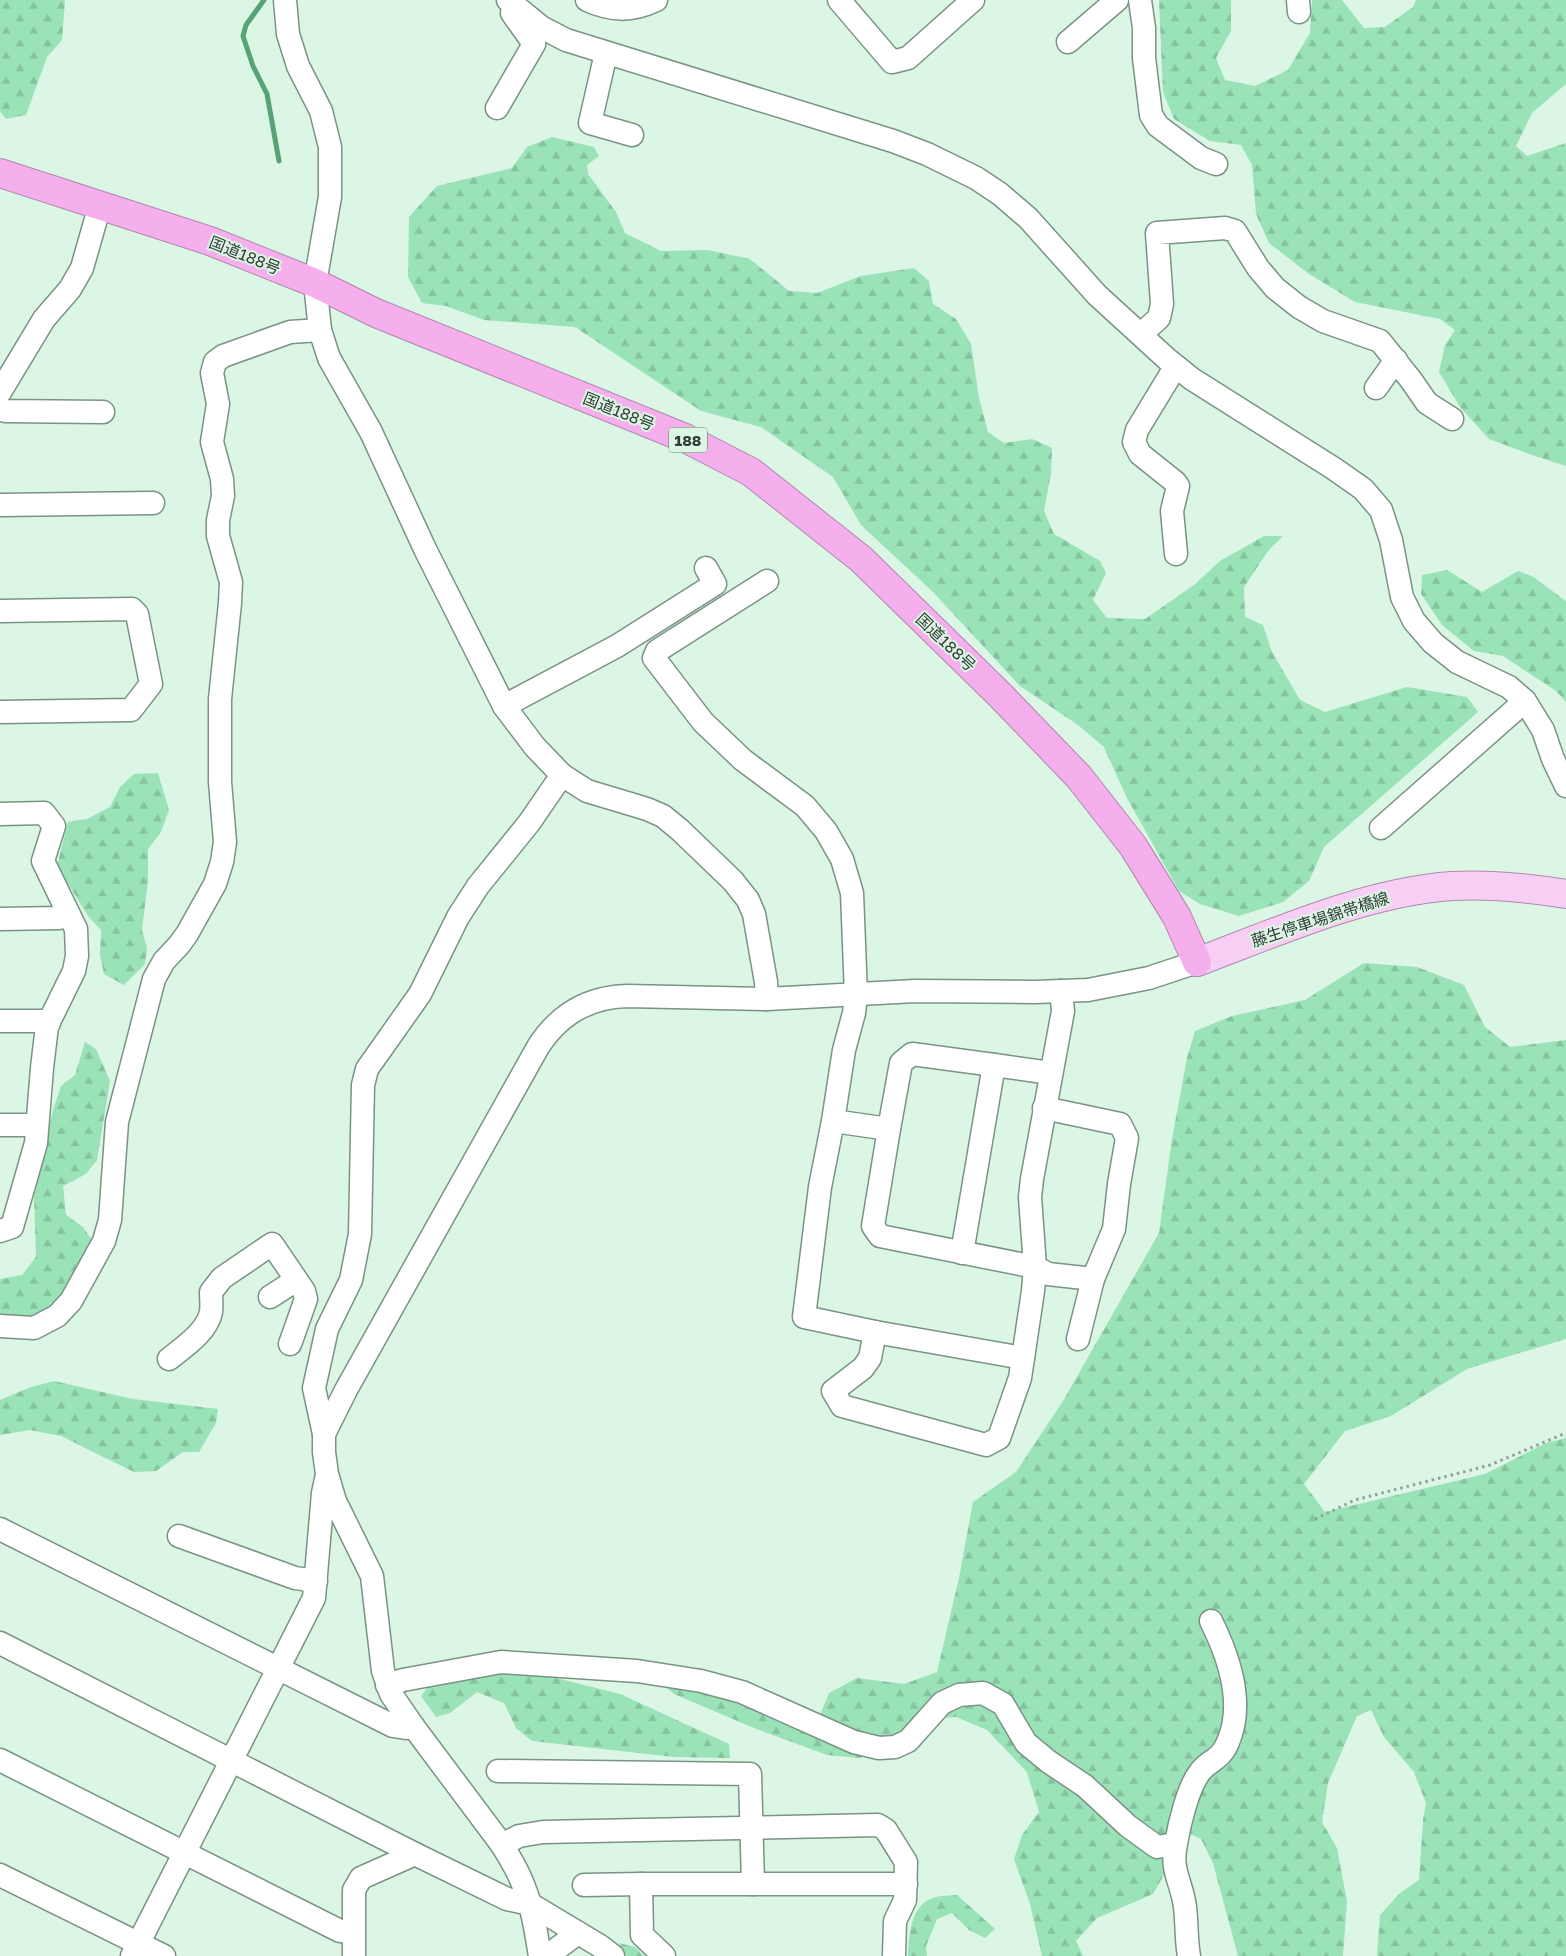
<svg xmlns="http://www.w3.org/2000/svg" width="1566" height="1956" viewBox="0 0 1566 1956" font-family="'Golos Text','Noto Sans JP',sans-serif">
  <defs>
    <pattern id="forest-firs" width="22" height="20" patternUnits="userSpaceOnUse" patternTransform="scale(1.25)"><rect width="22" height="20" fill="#9ae2b7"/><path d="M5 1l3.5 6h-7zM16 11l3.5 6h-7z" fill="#85c39e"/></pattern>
  </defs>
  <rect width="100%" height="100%" fill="#dbf6e4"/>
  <!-- forest -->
  <g fill="url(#forest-firs)">
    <polygon points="0,0 65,0 62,40 47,57 26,115 6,119 0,111"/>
    <polygon points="1159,0 1231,0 1231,31 1216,58 1225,80 1255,86 1288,70 1310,33 1312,0 1342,0 1364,28 1385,27 1413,7 1416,0 1566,0 1566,84 1532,113 1516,146 1527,156 1566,143 1566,466 1532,455 1489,439 1460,407 1439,372 1445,345 1455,330 1440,319 1355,302 1309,274 1269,243 1256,214 1252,165 1241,145 1210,141 1174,119 1163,92"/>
    <polygon points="552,137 594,147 599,156 587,165 588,174 616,212 625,233 661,251 708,250 750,259 789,291 817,293 861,276 914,268 929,281 933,304 956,319 971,344 979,398 988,432 1004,443 1032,439 1052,448 1051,473 1044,511 1054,534 1100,561 1106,573 1093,600 1107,618 1145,619 1194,585 1220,561 1264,536 1283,536 1268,551 1244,587 1245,617 1263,625 1272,652 1300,700 1325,712 1407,687 1467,697 1478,712 1324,847 1309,881 1283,902 1239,916 1200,904 1179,891 1127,798 1104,747 1078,725 1020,686 933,592 861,525 833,477 761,427 701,411 575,327 484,320 446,306 422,303 408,277 409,217 437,186 512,168 527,147"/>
    <polygon points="1447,570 1482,592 1518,571 1532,576 1566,601 1566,702 1556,691 1503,656 1474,651 1442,625 1421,594 1422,575"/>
    <polygon points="158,773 169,810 161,832 148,849 148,880 142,930 147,948 145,964 124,985 104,974 100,955 101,930 88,916 57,866 68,822 87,819 110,807 120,787 134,774"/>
    <polygon points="1364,963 1417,967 1464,985 1485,1027 1510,1047 1566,1040 1566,1339 1467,1369 1391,1416 1345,1431 1304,1484 1325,1512 1485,1474 1546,1443 1566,1438 1566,1956 1377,1956 1380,1915 1400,1893 1419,1880 1423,1820 1426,1803 1414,1772 1384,1737 1371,1710 1357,1716 1328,1783 1322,1822 1337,1848 1347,1901 1343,1956 1238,1956 1213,1863 1201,1839 1188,1833 1153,1894 1097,1918 1076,1941 1083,1956 1042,1956 1030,1904 1014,1859 1022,1835 1039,1812 1027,1772 987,1730 956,1717 916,1720 897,1738 860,1758 827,1755 754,1728 674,1694 666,1687 684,1683 797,1727 820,1715 829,1693 857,1678 904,1684 937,1672 959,1578 973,1502 1016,1472 1063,1401 1159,1233 1172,1139 1187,1058 1195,1031 1232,1016 1305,1000"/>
    <polygon points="85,1042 96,1049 110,1081 97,1160 86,1174 63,1186 66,1215 83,1227 91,1239 65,1295 40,1317 0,1318 0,1279 22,1275 36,1257 34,1197 53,1110 61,1086 75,1075"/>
    <polygon points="54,1381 133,1399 218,1409 216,1423 199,1452 183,1452 156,1471 134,1472 61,1436 30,1430 0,1435 0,1400 31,1387"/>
    <polygon points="524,1670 620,1694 729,1744 730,1758 674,1757 532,1741 516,1728 504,1703 477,1692 450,1713 436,1717 421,1696 430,1684"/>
    <path d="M957 1895 995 1929 985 1938 969 1930 952 1913 937 1919 926 1946 927 1956H908C909 1935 910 1906 933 1898 940 1895 950 1896 957 1895Z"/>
    <polygon points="619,1943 635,1947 644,1956 625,1956"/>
  </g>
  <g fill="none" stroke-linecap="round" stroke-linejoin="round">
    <!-- stream -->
    <polyline stroke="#57a277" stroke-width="5" points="264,0 246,25 243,36 253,66 267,94 279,161"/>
    <defs>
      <g id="minor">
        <polyline points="285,0 288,34 298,66 321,111 330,147 330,197 315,283 320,330 329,358 371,432 425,549 504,706 535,747 562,775 587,791 647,809 663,816 680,830 733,881 748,900 754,914 766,982 767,999"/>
        <polyline points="508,0 541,27 566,40 893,141 927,154 976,178 1000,194 1028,218 1097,295 1167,359 1192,379 1333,468 1363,489 1381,510 1391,540 1402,597 1414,621 1433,643 1457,662 1509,687 1525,701 1543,730 1553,759 1566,786"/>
        <path d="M587 0C611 11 631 12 656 0"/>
        <polyline points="839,0 892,62 908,58 973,0"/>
        <polyline points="1140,0 1144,28 1144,58 1151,115 1158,126 1201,158 1216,164"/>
        <polyline points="1298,0 1299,12"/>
        <polyline points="1068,42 1117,0"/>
        <polyline points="606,53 590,123 632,135"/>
        <polyline points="497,108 534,44 512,13"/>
        <polyline points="1141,334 1159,318 1162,304 1157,233 1225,228 1235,231 1258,268 1275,288 1299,307 1323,321 1380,341 1411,380 1427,403 1452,419"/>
        <polyline points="1376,388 1396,360"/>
        <polyline points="0,392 44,319 70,289 82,268 100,205"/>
        <polyline points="0,409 5,411 103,412"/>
        <polyline points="0,505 153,503"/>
        <polyline points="1176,554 1172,511 1178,486 1175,482 1140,454 1134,442 1137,430 1171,374 1178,368"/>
        <polyline points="767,581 657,651 654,658 703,722 743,760 805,806 826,831 842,859 852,893 856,995 854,1013 844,1050 833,1121 820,1187 804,1317 875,1332 1023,1358"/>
        <polyline points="0,611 132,609 137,614 151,684 131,710 0,712"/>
        <polyline points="504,706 617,646 715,584 706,568"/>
        <polyline points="0,814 44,813 54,826 43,861 76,929 77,956 74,971 47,1026 42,1068 36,1143 12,1227 0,1231"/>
        <polyline points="1381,828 1525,701"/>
        <polyline points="0,919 59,918 68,914"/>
        <polyline points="0,1021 41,1021 49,1023"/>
        <polyline points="833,1121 889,1129 901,1063 912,1054 994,1065"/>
        <polyline points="0,1125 37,1125"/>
        <polyline points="889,1129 873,1226 880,1236 1035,1267 1048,1274 1093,1279 1114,1229 1119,1184 1127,1138 1120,1124 1044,1108"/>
        <polyline points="962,1253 994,1065 1051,1073"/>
        <polyline points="270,1297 296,1280"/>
        <polyline points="0,1326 34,1328 57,1316 71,1301 104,1241 110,1220 117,1122 154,979 164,961 179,945 187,934 215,884 222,862 225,842 220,782 220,699 230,603 231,582 218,536 218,520 223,496 222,479 212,442 218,404 212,373 215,362 223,356 290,332 320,330"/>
        <polyline points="875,1332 870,1358 863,1368 833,1391 842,1406 986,1445 999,1438 1020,1378 1033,1291 1035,1267 1030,1197 1032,1179 1063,1011 1061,991"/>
        <polyline points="1078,1339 1093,1279"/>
        <path d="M169 1359C184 1347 207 1332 211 1312 212 1306 211 1298 211 1292L222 1278 272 1244 304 1291 306 1299 290 1344"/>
        <path d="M324 1434 346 1390 538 1047C559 1014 589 997 627 996L767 999 915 991 1035 992 1088 990 1149 978 1197 962"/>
        <polyline points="0,1529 393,1726 406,1728 413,1726"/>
        <polyline points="179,1536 295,1578 316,1581"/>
        <polyline points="0,1643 415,1854 507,1899 530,1904 600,1946 613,1956"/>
        <polyline points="387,1685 403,1680 501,1662 637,1671 701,1681 742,1692 854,1742 879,1748 895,1747 908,1741 942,1703 959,1695 983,1693 1003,1704 1026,1743 1049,1762 1085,1786 1128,1826 1157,1847 1175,1844"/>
        <polyline points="0,1760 340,1931 353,1933"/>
        <polyline points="498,1771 750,1774 753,1884"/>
        <polyline points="502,1845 519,1836 543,1832 878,1825 886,1830 906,1862 905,1900 895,1921 894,1956"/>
        <polyline points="0,1875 164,1956"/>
        <polyline points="641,1884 642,1935 664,1956"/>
        <polyline points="584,1885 641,1884 906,1884"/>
        <polyline points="132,1956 314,1598 323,1493 326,1479"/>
        <polyline points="354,1956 354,1890 361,1878 415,1854"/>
        <path d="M540 1956C536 1933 533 1909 524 1887 519 1872 510 1858 502 1845L413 1726 391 1694 383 1671 372 1576 335 1501 327 1474 324 1452V1434L314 1388 327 1329 351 1280 360 1234 363 1085 367 1069 420 994 458 917 478 886 529 823 562 775"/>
        <polyline points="547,1956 578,1933"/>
        <path d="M1189 1956C1186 1940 1187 1923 1185 1907 1182 1882 1170 1871 1176 1844 1179 1825 1188 1787 1200 1772 1209 1760 1221 1760 1228 1742 1245 1703 1229 1657 1211 1621"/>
      </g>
      <path id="major" d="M1197 962C1277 932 1366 892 1452 886 1490 884 1529 888 1566 894"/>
      <polyline id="highway" points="0,173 210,241 315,283 376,313 685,438 751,472 861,559 1001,696 1079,777 1133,846 1177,917 1197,962"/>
    </defs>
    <!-- minor casing -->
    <use href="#minor" stroke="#7a9384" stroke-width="25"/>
    <!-- major casing -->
    <use href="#major" stroke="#b087ad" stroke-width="30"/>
    <!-- highway casing -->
    <use href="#highway" stroke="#b087ad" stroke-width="30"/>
    <!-- path -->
    <polyline stroke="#8ea295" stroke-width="3" stroke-dasharray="2.5 4" stroke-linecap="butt" points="1315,1519 1355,1500 1490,1465 1566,1433"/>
    <!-- minor -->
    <use href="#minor" stroke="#fff" stroke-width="22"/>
    <!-- major -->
    <use href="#major" stroke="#f8cff4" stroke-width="28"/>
    <!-- highway -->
    <use href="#highway" stroke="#f4afec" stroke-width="28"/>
  </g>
  <g text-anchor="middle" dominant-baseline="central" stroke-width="4" stroke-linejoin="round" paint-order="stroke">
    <!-- shield labels -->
    <rect fill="#dbf6e4" stroke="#65756b" stroke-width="1" x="669" y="427.5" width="38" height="25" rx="4"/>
    <g font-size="15" font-weight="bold" fill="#333e37">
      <text x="688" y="440">188</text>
    </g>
    <!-- street labels -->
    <g font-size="16" fill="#333e37" stroke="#dbf6e4">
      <text transform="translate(245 255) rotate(22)">国道188号</text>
      <text transform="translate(619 411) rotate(22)">国道188号</text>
      <text transform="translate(946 642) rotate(44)">国道188号</text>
      <text transform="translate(1320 919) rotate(-18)">藤生停車場錦帯橋線</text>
    </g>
  </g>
</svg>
